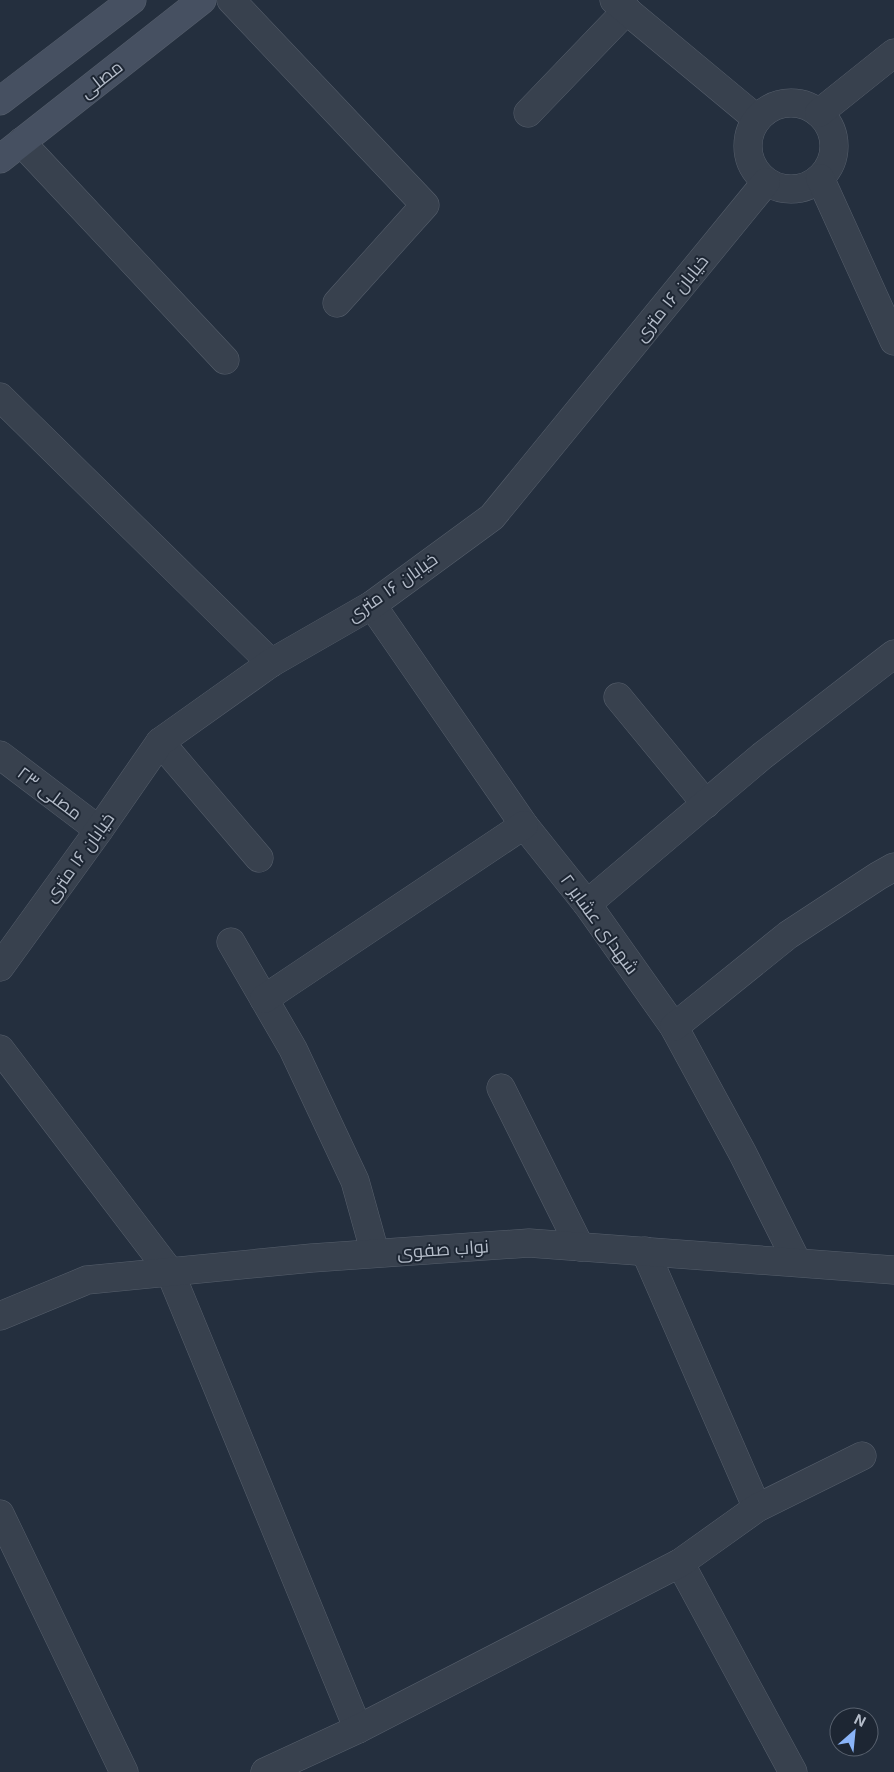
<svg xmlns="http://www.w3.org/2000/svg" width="894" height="1772" viewBox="0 0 894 1772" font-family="Inter,Cairo,sans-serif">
  <rect width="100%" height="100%" fill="#242f3e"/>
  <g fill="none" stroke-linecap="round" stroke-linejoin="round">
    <defs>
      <g id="minor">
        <polyline points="231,0 425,205 337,303"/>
        <polyline points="528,113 627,10"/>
        <polyline points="21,142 225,360"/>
        <polyline points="0,397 271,663"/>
        <polyline points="372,605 524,825 587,904 674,1027 743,1154 797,1262"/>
        <polyline points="618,697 706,804"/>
        <polyline points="160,742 259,858"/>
        <polyline points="0,755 99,830"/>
        <polyline points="587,904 762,756 894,654"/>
        <polyline points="231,942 293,1049 355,1181 375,1253"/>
        <polyline points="264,999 524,825"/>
        <polyline points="674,1027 788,935 878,876 894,867"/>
        <polyline points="0,1049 170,1272 358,1729"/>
        <polyline points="501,1088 580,1247"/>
        <polyline points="645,1251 757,1508"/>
        <polyline points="0,1514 124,1772"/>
        <polyline points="680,1563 793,1772"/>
        <polyline points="265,1772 358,1729 680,1563 757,1508 862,1456"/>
      </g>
      <g id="tertiary">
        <polyline points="614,0 757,119"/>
        <circle cx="791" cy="146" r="43"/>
        <polyline points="819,113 894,53"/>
        <polyline points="820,178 894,341"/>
        <polyline points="0,967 99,830 160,742 271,663 372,605 492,517 766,182"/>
        <polyline points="0,1316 87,1280 312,1258 529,1243 894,1270"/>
      </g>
      <g id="secondary">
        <polyline points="0,101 132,0"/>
        <polyline points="0,159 202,0"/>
      </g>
    </defs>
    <!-- minor casing -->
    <use href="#minor" stroke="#565f6c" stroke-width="29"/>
    <!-- tertiary casing -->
    <use href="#tertiary" stroke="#565f6c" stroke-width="29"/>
    <!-- secondary casing -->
    <use href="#secondary" stroke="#565f6c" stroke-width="29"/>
    <!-- minor -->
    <use href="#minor" stroke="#38414e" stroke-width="28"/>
    <!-- tertiary -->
    <use href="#tertiary" stroke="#38414e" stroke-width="28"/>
    <!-- secondary -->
    <use href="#secondary" stroke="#465061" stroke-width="28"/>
  </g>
  <g text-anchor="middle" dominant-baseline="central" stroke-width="4" stroke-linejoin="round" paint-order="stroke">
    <!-- street labels -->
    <g font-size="18" fill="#b4bcc9" stroke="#1d2633">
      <text transform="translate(101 79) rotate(-38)">مصلی</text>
      <text transform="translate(671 298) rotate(-51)">خیابان ۱۶ متری</text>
      <text transform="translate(392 587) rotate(-35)">خیابان ۱۶ متری</text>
      <text transform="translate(50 793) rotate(37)">مصلی ۲۳</text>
      <text transform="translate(79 857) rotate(-54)">خیابان ۱۶ متری</text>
      <text transform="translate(600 924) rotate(54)">شهدای عشایر ۲</text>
      <text transform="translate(443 1249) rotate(-4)">نواب صفوی</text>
    </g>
  </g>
  <!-- north arrow -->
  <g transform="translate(854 1732) rotate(27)"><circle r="24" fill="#1d2633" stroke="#59626f"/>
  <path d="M0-4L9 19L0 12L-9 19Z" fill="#8ab4f8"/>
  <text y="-8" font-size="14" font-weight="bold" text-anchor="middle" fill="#b4bcc9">N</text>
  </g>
</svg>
